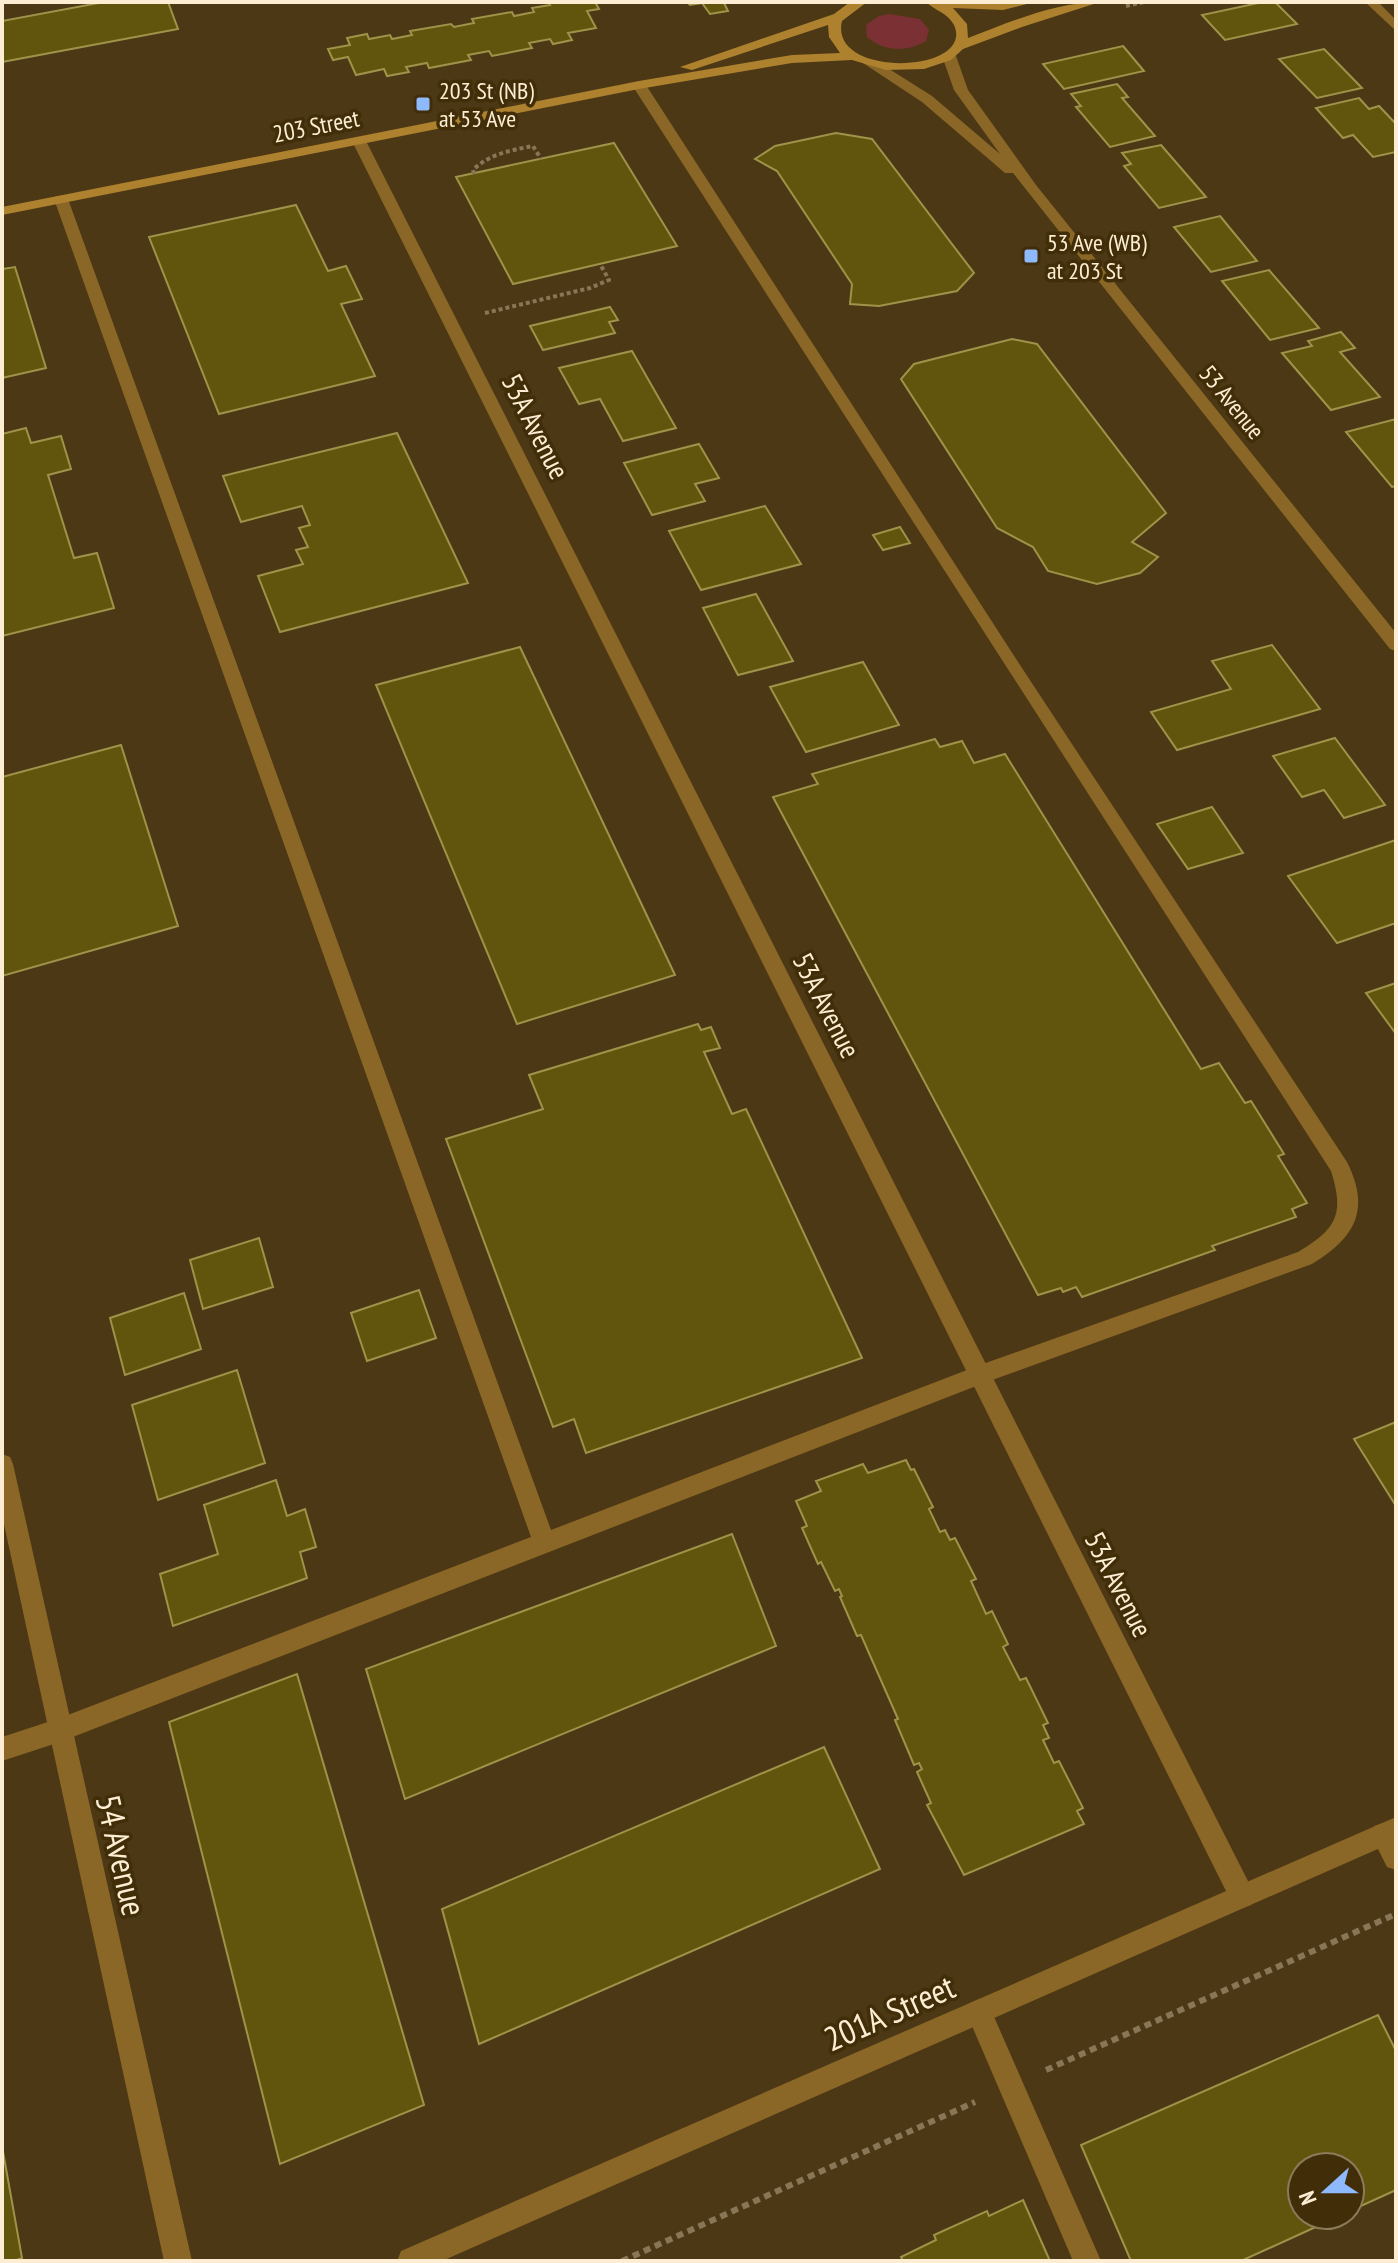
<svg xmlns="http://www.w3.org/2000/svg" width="1398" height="2263" viewBox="0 0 1398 2263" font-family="'PT Sans Narrow',sans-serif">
  <rect width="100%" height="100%" fill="#4c3815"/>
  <!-- green -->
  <path fill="#7b3034" d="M889 14 920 19 929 30 926 41C908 52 884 52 867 37L866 25 879 16Z"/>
  <!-- building -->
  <g fill="#61550d" stroke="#9f9249" stroke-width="2">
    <polygon points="104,2 168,2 178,29 2,62 2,21"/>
    <polygon points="548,2 595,2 599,9 587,11 596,28 568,33 572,40 553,44 550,39 529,43 532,48 492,56 489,51 468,55 471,60 429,68 427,63 406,67 409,72 387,76 384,69 356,75 348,57 333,60 328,49 350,45 347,38 367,34 369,39 390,35 392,39 412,35 410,31 451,24 454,27 474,23 472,19 512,12 514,16 534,12 532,8 550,5"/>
    <polygon points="687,2 731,2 724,3 728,11 710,14 702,3 690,5"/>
    <polygon points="1263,2 1275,2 1297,24 1225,40 1202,15"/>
    <polygon points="1123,46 1144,71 1064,89 1043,64"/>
    <polygon points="1324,49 1362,88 1317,98 1279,59"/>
    <polygon points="1117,84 1128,97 1122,98 1155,136 1110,147 1076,107 1081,106 1071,94"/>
    <polygon points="1359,98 1369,109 1379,106 1396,124 1396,152 1373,157 1353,135 1343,138 1316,108"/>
    <polygon points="836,133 872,139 974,273 957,291 879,306 850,304 852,284 777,171 755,159 775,146"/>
    <polygon points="614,143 677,246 513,284 456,177"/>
    <polygon points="1161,145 1206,197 1159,208 1124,166 1131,164 1122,153"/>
    <polygon points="296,205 328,271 346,266 362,299 341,304 375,376 219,414 149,237"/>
    <polygon points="1220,216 1257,261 1211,272 1174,227"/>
    <polygon points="15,267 46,368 2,378 2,269"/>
    <polygon points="1269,270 1319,328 1270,340 1222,281"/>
    <polygon points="610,307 618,320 609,322 615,333 543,350 530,326"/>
    <polygon points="1341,332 1355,348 1340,352 1380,397 1331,410 1282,353 1312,346 1308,341"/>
    <polygon points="1012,339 1037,344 1166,513 1132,542 1158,557 1140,573 1097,584 1048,571 1033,547 997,528 901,379 914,364"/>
    <polygon points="632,351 676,428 623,441 600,399 579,404 559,368"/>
    <polygon points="1396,419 1396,486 1392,487 1346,432"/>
    <polygon points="26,428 31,443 61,436 71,469 48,475 74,558 97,553 114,608 2,636 2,434"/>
    <polygon points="397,433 468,583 280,632 258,576 303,564 296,550 308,547 299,528 310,525 302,506 241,522 223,476"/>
    <polygon points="699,444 719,478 695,484 705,501 652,515 624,463"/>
    <polygon points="765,506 801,564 701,590 669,531"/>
    <polygon points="900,527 910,543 883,550 873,535"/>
    <polygon points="756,594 793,661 738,675 703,608"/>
    <polygon points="1272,645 1320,709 1177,750 1151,712 1231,689 1212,661"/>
    <polygon points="520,647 675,975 517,1024 376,685"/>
    <polygon points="863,662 899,725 806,752 770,687"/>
    <polygon points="1335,738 1385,805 1344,818 1324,790 1302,797 1273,756"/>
    <polygon points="935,739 940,747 962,741 974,763 1005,754 1201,1069 1219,1063 1245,1103 1251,1101 1284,1154 1278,1156 1307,1203 1292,1209 1296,1217 1212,1246 1215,1250 1082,1297 1076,1287 1063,1292 1061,1288 1038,1295 773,797 818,784 812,774"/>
    <polygon points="121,745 178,926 2,976 2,777"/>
    <polygon points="1212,807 1243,853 1188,869 1157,824"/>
    <polygon points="1396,840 1396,923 1337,943 1288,876"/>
    <polygon points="1396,983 1396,1034 1366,993"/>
    <polygon points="698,1024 701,1030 711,1027 720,1048 704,1052 732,1114 746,1109 862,1358 586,1453 574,1419 553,1427 446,1139 543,1109 529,1075"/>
    <polygon points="259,1238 273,1287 203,1309 190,1260"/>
    <polygon points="419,1290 436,1338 367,1361 351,1313"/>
    <polygon points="184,1293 201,1349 125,1375 110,1318"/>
    <polygon points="237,1370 265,1463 158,1500 132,1405"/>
    <polygon points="1396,1422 1396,1506 1354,1439"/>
    <polygon points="906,1460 911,1470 914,1469 933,1507 929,1509 940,1532 945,1530 950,1540 955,1538 976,1579 971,1581 986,1614 992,1611 1008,1644 1003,1647 1020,1680 1026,1678 1048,1723 1043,1725 1049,1738 1043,1740 1054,1763 1059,1761 1083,1808 1077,1811 1084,1824 964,1875 927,1805 931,1803 917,1772 922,1769 919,1763 914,1765 895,1720 898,1719 861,1635 857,1636 840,1597 842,1596 839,1589 835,1591 821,1562 818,1564 802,1528 807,1526 796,1501 821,1491 816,1481 863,1464 868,1473"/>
    <polygon points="276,1480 287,1516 305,1509 316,1547 300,1552 307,1578 173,1626 160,1574 218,1554 204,1505"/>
    <polygon points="732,1534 776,1646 405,1799 366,1669"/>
    <polygon points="297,1674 424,2105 280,2164 169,1722"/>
    <polygon points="824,1747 880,1869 479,2044 442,1909"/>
    <polygon points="1378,2015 1396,2051 1396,2190 1350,2211 1350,2167 1302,2167 1302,2215 1342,2215 1241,2261 1131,2261 1081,2145"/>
    <polygon points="2,2146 22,2258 14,2261 2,2261"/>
    <polygon points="1023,2200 1050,2261 903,2261 901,2257 936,2240 934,2235 987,2211 989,2216"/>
  </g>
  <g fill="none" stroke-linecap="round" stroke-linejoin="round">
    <!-- path-far1 -->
    <g stroke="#897657" stroke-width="4" stroke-dasharray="4 3" stroke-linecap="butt">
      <polyline points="1126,6 1144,2"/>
      <path d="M474 174 473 170C489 154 512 150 533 146L541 159"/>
      <polyline points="485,313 590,288 609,280 600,264"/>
    </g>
    <!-- path -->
    <g stroke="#897657" stroke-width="6" stroke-dasharray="7 5" stroke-linecap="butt">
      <polyline points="1046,2070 1396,1914"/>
      <polyline points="622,2261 975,2102"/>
    </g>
    <!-- service -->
    <g fill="#8a6727" fill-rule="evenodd">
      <path d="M639 81 646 85 1020 665 1347 1162C1371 1210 1355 1238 1312 1264L984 1383 60 1742 2 1761V1737L60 1718 531 1537 54 199 56 196H66L68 199 551 1530 980 1365 1298 1252C1336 1229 1345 1215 1331 1171L632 85Z"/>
      <polygon points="979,1999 988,2003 1101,2261 1073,2261 966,2012 970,2003"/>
    </g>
    <!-- minor -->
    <g fill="#8a6727" fill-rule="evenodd">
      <polygon points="1365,2 1378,2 1396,20 1396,31"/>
      <polygon points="359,137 366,141 1251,1887 1254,1896 1251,1905 1242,1908 1233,1905 352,141"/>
      <polygon points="2,1454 10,1457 13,1464 192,2261 164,2261 2,1515"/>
      <path d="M1383 1823C1398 1831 1396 1853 1396 1870L1387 1867 1371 1835 1374 1826Z"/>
    </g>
    <!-- tertiary -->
    <g fill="#8a6727" fill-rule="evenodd">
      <polygon points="949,52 956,56 968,90 1036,185 1396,633 1396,651 1390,649 1013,173 1005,173 922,102 863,63 875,60 932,96 1000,154 954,90 942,56"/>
      <polygon points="1396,1817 1396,1841 442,2261 397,2261 401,2251"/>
    </g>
    <!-- secondary -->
    <path fill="#ad812e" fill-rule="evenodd" d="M850 2H867L842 21C828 79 976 74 954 25 948 13 934 10 926 2H1035L1003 10 953 8 967 24 968 38C1010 22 1056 2 1100 2L1022 27 963 49 951 60 924 69 886 70 852 60 792 63 639 89 2 215V207L639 81 792 55 840 53 829 37 828 25 692 70 680 67 834 14Z"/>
  </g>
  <!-- markers -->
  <g fill="#8eb9fc" stroke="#412e09" stroke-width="3">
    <rect x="415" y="96" width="16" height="16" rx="4"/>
    <rect x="1023" y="248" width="16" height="16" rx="4"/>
  </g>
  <g text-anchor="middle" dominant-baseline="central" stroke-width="7" stroke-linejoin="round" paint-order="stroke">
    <!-- far-poi labels -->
    <g font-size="24" fill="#fdedd3" stroke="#412e09" text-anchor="start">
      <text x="439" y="90">203 St (NB)<tspan x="439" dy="28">at 53 Ave</tspan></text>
      <text x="1047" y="242">53 Ave (WB)<tspan x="1047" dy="28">at 203 St</tspan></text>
    </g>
    <!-- far-street labels -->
    <g font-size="24" fill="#fdedd3" stroke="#412e09">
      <text transform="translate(316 126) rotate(-11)">203 Street</text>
      <text transform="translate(1232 402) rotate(51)">53 Avenue</text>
    </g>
    <!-- street labels -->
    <g font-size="28" fill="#fdedd3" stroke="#412e09">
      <text transform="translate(536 426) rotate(63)">53A Avenue</text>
      <text transform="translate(827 1005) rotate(63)">53A Avenue</text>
      <text transform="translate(1119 1584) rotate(63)">53A Avenue</text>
    </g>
    <!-- near-street labels -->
    <g font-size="34" fill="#fdedd3" stroke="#412e09">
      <text transform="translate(122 1855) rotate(77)">54 Avenue</text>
      <text transform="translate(889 2012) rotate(-24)">201A Street</text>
    </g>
  </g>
  <!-- border -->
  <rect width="1398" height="2263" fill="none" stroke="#fdedd3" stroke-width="8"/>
  <!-- north arrow -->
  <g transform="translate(1326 2191) rotate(249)"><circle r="38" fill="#412e09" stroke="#8c7a5a" stroke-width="2"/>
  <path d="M0-6L14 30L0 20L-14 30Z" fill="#8eb9fc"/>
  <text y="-12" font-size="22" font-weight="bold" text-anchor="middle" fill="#fdedd3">N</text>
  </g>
</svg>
